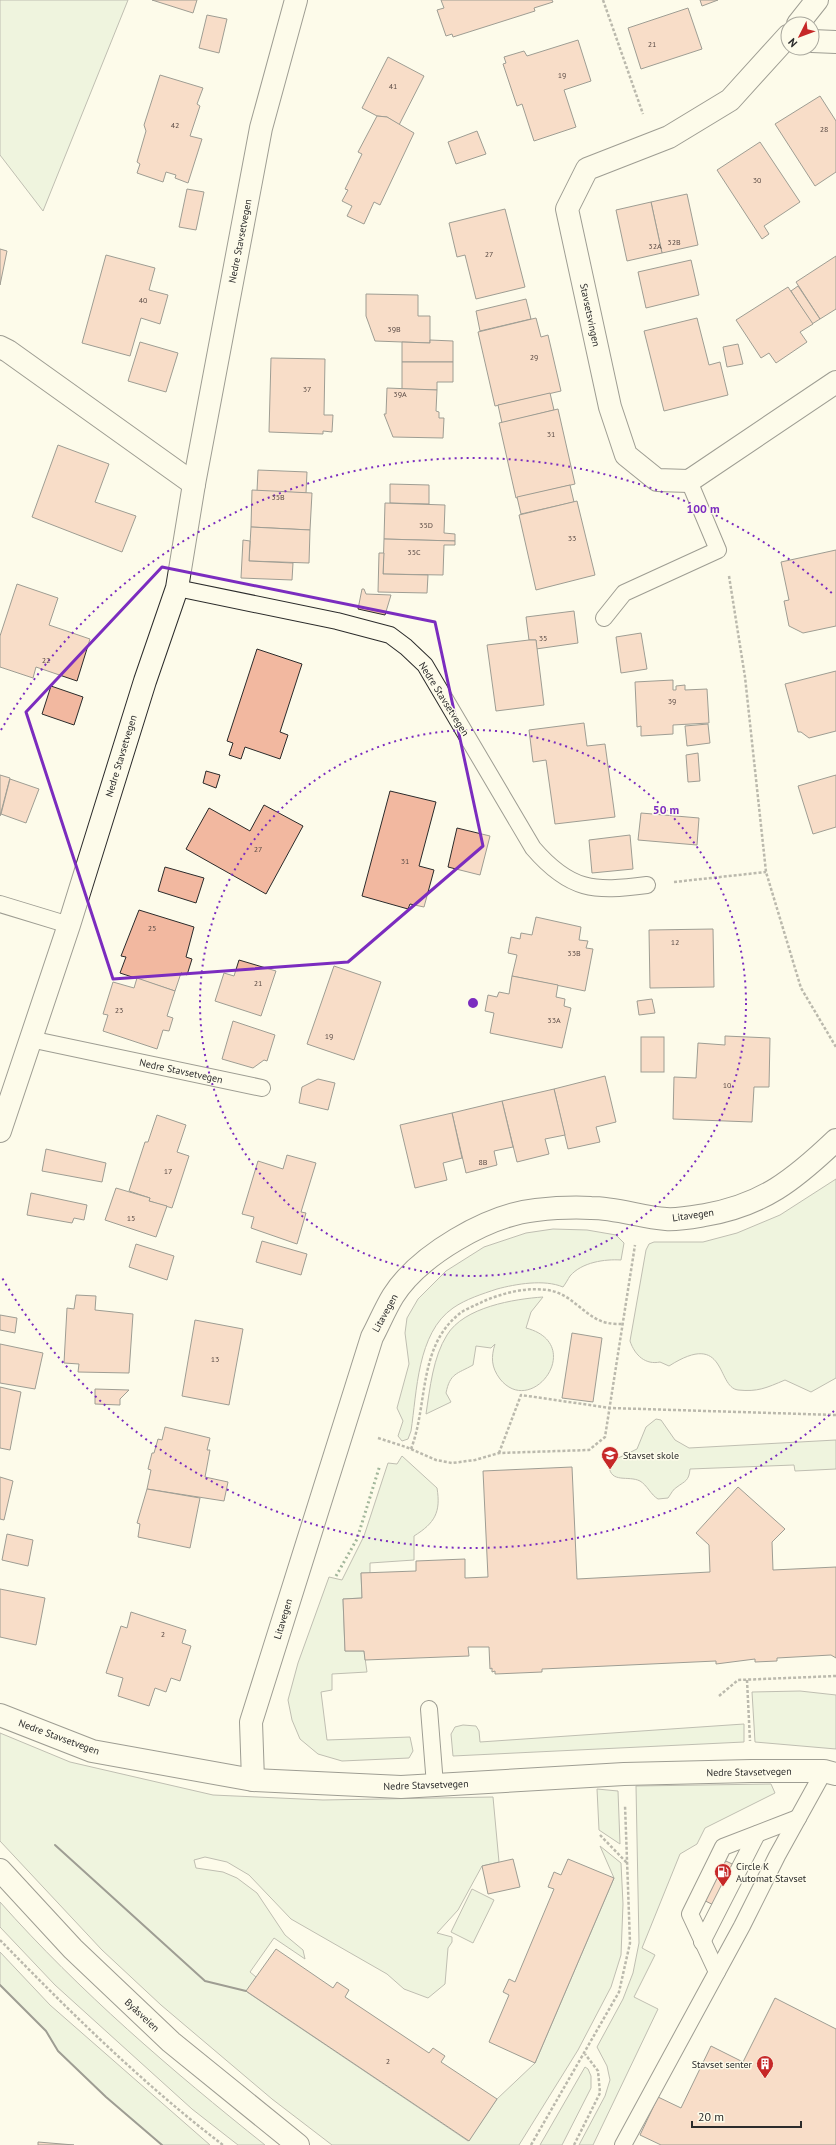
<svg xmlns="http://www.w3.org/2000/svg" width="836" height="2145" viewBox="0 0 836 2145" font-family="'PT Sans',sans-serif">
  <rect width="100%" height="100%" fill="#fdfbea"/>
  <!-- green -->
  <g fill="#deebd1" stroke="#74746e">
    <polygon points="0,0 128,0 43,211 0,155"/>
    <path d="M836 1179V1378L811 1392 785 1380C766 1388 758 1392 738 1390 716 1387 727 1329 669 1366L660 1362C646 1365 635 1356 630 1341L646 1250 649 1244 654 1242H703L737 1233 780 1215Z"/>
    <path d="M553 1229 587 1230 616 1235 624 1243 621 1260C605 1259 582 1262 570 1276 568 1279 566 1283 563 1287 544 1279 516 1284 497 1289 482 1294 466 1299 453 1308 417 1333 417 1392 411 1431L408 1439 402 1441 398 1436 403 1421 397 1408 409 1364 405 1333 407 1318 418 1299 446 1271 484 1247 526 1233Z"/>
    <path d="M543 1297 531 1312 526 1328C587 1344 532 1419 500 1379 491 1367 491 1357 495 1344L491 1348 476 1346 473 1365C457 1374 450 1373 446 1393L451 1402 426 1414C430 1388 433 1357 447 1335 464 1307 514 1299 543 1297Z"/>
    <path d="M656 1419 661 1420 675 1440 689 1448 836 1440V1469L795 1471 794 1465 690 1469C689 1481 685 1481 677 1487 673 1489 671 1494 668 1498L658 1499C651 1495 647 1485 640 1481 628 1475 611 1484 609 1466L614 1460 637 1449 646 1427Z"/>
    <path d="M402 1456 437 1488C441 1512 435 1523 414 1536V1560L370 1563V1573H361L362 1598 343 1599 345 1651H364L367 1672 332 1674V1690L321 1692 327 1740 410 1737 413 1751 409 1758 342 1761 318 1754 300 1739 292 1720 288 1700 298 1663 329 1577 342 1580 364 1536 388 1463 397 1464Z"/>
    <polygon points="800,1691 836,1695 836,1749 755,1742 752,1692"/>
    <polygon points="744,1724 744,1742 453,1756 451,1734 455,1727 463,1725 476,1726 479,1731 480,1742"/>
    <polygon points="0,1733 70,1762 213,1795 323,1800 493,1797 499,1862 482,1866 458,1910 437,1933 452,1937 452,1942 448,1948 445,1984 428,1998 404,1989 387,1974 291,1919 249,1875 227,1862 205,1857 194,1860 196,1868 223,1872 237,1878 257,1893 285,1935 303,1950 305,1959 274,1938 250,1972 256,1977 247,1992 468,2141 497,2099 535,2063 614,1878 600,1846 621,1863 623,1904 621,1955 611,1987 578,2050 519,2145 332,2145 272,2099 161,2005 102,1950 0,1841"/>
    <polygon points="771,1784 775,1793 705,1828 697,1844 680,1854 642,1948 655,1955 634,1997 658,2009 593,2145 579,2145 605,2096 610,2080 607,2066 597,2047 623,1999 633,1973 639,1943 636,1786"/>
    <polygon points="597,1789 618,1791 620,1844 599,1830"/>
    <polygon points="472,1889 494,1900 473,1943 451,1932"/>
    <path d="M0 1902C80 1992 171 2070 265 2145H238L192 2109 55 1985 0 1927Z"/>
    <polygon points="0,1952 50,2005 210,2145 162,2145 106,2097 58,2051 46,2031 0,1985"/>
    <polygon points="585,2067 588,2069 591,2076 591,2088 562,2145 540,2145"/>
  </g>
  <!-- building -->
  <g fill="#f2b8a0" stroke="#2b2b2b">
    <polygon points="152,0 197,0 193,13"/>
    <polygon points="441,0 552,0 553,2 534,8 535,11 453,37 452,34 446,36 437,10 444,8"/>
    <polygon points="700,0 718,0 702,6"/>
    <polygon points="688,8 702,49 641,69 628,28"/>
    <polygon points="207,15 227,19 219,53 199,48"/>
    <polygon points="578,40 591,81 564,90 576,127 534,141 522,104 517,106 503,64 506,63 504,57 524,51 527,56"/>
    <polygon points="388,57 424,76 399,125 387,117 377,116 362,108"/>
    <polygon points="160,75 203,88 197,104 200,106 190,136 202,139 188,183 175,178 176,175 166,172 163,182 137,173 140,164 137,162 146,131 144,125"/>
    <polygon points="820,96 836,121 836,172 815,186 775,124"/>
    <polygon points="377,116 387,117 414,133 380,205 374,202 364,224 347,216 352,206 342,201 348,190 345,189 362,154 358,152"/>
    <polygon points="477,131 486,154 456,164 448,142"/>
    <polygon points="760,142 800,202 764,226 769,234 762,239 717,170"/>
    <polygon points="187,189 204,192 196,230 179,227"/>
    <polygon points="687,194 698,245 662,253 651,202"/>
    <polygon points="651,202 662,253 627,261 616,210"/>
    <polygon points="505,209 525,287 476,299 465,255 457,257 449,223"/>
    <polygon points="0,249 7,251 0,285"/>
    <polygon points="106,255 155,268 149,290 168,295 160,324 141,318 130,356 82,343"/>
    <polygon points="836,256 836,309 820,319 796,282"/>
    <polygon points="691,260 699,295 646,308 638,272"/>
    <polygon points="798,286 820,319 812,324 791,291"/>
    <polygon points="788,287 813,324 800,332 807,342 776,363 769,353 761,358 736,320"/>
    <polygon points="366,294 418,295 418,316 430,316 430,343 375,341 366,316"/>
    <polygon points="526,299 531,319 480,331 476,311"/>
    <polygon points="536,318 541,337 548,335 561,391 495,406 478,332"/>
    <polygon points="697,318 709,365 720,362 728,395 664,411 644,331"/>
    <polygon points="430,340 453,341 453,362 402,362 402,342 430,343"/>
    <polygon points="140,342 178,353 166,392 128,381"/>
    <polygon points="738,344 743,364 727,367 723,347"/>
    <polygon points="271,358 325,359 324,415 333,415 332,432 323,431 323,434 269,432"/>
    <polygon points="402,362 453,362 453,382 437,382 437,390 402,389"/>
    <polygon points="387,388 437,390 436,411 439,412 439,418 444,418 443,438 393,437 384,414 386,414"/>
    <polygon points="550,393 554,410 502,423 498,405"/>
    <polygon points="558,409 575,484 516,498 499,423"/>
    <polygon points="58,445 109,464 95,502 136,516 122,552 32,517"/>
    <polygon points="258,470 307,472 306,493 257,491"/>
    <polygon points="390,484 429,485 429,504 390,503"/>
    <polygon points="570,485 574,502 521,514 517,497"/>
    <polygon points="252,490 312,493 310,530 251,527"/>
    <polygon points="577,501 595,575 536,590 519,515"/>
    <polygon points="385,503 445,505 444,533 455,534 455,541 384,539"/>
    <polygon points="251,527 310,530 309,563 249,561"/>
    <polygon points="384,539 455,541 455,545 444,545 443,575 383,574"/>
    <polygon points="243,540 250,541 249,561 293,563 292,580 241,578"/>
    <polygon points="836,550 836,626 803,633 789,626 784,601 789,600 781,562"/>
    <polygon points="379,553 384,553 383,574 428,575 427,593 378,592"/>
    <polygon points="17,584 58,598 49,625 90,639 77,681 36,667 33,678 0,667 0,636"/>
    <polygon points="362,589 364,589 366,594 391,595 385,615 358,609"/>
    <polygon points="574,611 578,643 536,649 536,640 529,640 526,617"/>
    <polygon points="641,633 647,669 621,673 616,637"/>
    <polygon points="529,640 536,640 544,705 496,711 487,645"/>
    <polygon points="257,649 302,664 280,732 288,735 280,759 245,747 241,759 229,755 233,743 227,741"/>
    <polygon points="836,671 836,731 809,738 801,732 798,732 785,684"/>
    <polygon points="673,680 673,690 676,690 676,686 685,685 685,690 707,689 709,723 673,725 673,734 641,736 641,726 637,727 635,682"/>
    <polygon points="51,686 83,697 74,725 42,714"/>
    <polygon points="584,723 587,746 605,744 615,817 555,824 546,760 533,762 529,730"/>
    <polygon points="708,724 710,743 687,746 685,726"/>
    <polygon points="698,753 700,781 688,782 686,755"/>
    <polygon points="206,771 220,775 216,788 203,783"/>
    <polygon points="0,775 10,778 0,816"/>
    <polygon points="836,775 836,827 813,834 798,786"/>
    <polygon points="10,779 39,789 26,823 1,814"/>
    <polygon points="390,791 436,802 419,866 434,870 424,907 410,904 408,909 362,896"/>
    <polygon points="264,805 303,826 266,894 186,849 209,808 250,831"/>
    <polygon points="641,813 699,818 697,845 638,840"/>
    <polygon points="457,828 490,836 480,875 448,867"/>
    <polygon points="630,835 633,869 592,873 589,840"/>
    <polygon points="165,867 204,878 196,903 158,891"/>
    <polygon points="139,910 194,927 186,957 192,959 187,975 181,973 175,991 120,973 126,957 121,956"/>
    <polygon points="536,917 581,927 579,940 588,941 586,948 593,949 585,991 512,976 517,955 508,953 511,937 520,939 521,933 532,935"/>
    <polygon points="713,929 714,987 650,988 649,930"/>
    <polygon points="239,960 276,971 261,1016 215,1001 224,973 234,976"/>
    <polygon points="334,966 381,982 354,1060 307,1044"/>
    <polygon points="512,976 558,985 556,997 565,999 564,1006 571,1008 562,1048 490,1033 494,1013 485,1011 488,995 497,997 499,992 509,994"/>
    <polygon points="137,978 175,991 167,1016 173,1018 169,1031 163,1030 157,1049 103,1031 108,1015 103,1014 113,982 134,988"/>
    <polygon points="652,999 655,1013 639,1015 637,1001"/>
    <polygon points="233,1021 275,1035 267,1061 264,1060 253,1068 222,1059"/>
    <polygon points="725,1036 770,1038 769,1087 754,1087 752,1122 673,1119 674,1077 696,1078 698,1043 725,1045"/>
    <rect x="641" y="1037" width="23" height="35"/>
    <polygon points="605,1076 616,1122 596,1127 600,1142 568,1149 554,1089"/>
    <polygon points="318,1079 335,1083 328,1110 299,1103 302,1087"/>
    <polygon points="554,1089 565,1135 545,1139 549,1154 517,1162 502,1101"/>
    <polygon points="502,1101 513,1147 494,1151 497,1165 466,1173 452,1113"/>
    <polygon points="452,1113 462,1158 443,1163 447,1180 415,1188 400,1125"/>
    <polygon points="157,1115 186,1125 177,1152 189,1156 172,1208 149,1201 150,1198 129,1191 145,1142 148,1142"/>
    <polygon points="46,1149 106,1163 102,1182 42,1171"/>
    <polygon points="287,1155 316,1163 301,1212 306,1213 297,1244 251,1228 254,1217 242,1214 258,1161 283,1169"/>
    <polygon points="116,1188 150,1198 149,1201 167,1206 156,1237 105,1220"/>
    <polygon points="31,1193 87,1205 84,1220 74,1218 72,1223 27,1215"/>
    <polygon points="262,1241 307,1254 301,1275 256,1262"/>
    <polygon points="136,1244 174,1256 167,1280 129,1267"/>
    <polygon points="76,1295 96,1296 95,1310 133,1314 129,1373 78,1372 79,1364 64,1363 67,1308 74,1309"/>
    <polygon points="0,1315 17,1318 15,1333 0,1330"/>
    <polygon points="195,1320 243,1329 229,1405 182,1396"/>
    <polygon points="572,1333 602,1338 593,1402 562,1398"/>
    <polygon points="0,1344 43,1353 35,1389 0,1383"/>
    <polygon points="0,1387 21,1392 10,1450 0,1448"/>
    <polygon points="95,1389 129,1390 120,1399 120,1405 95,1404"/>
    <polygon points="165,1427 210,1438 207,1450 210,1450 205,1477 228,1482 224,1501 147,1489 151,1470 148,1469 152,1453 154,1453 158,1439 162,1440"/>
    <polygon points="572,1467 577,1579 710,1572 709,1545 696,1533 738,1487 785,1529 772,1542 773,1570 836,1567 836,1658 831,1655 777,1658 777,1661 755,1662 755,1659 716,1664 716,1661 542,1669 542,1672 495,1674 495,1671 492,1672 492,1668 490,1669 489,1647 468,1647 469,1656 365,1660 364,1651 345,1651 343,1599 362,1598 361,1573 416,1571 416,1561 465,1559 465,1578 488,1577 483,1471"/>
    <polygon points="0,1477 13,1481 4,1520 0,1519"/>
    <polygon points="147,1489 200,1498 190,1548 138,1537 140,1524 137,1523"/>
    <polygon points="7,1534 33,1540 28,1566 2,1560"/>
    <polygon points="0,1589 45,1598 36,1645 0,1637"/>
    <polygon points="131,1612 186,1630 182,1643 191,1646 180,1681 171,1678 166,1692 155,1688 149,1706 118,1696 123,1678 106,1673 121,1626 127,1628"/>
    <polygon points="713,1855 745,1870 726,1911 693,1895"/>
    <polygon points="513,1859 520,1887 488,1894 482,1866"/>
    <polygon points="568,1859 614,1878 535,2063 489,2042 509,1995 503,1992 509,1979 515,1982 554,1889 548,1887 554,1872 561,1875"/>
    <polygon points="276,1949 333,1988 337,1982 349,1990 345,1997 429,2053 433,2048 445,2056 441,2062 497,2099 469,2141 246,1991"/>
    <polygon points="775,1998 836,2029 836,2145 661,2145 640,2135 658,2097 681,2108 711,2046 743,2062"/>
    <polygon points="38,2142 74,2145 38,2145"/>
  </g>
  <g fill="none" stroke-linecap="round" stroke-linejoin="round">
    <defs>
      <g id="service">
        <path d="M177 588 337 621 390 635 406 647 425 665 533 848C570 891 594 892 647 885"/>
        <polyline points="604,618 624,593 718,550 689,481"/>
        <polyline points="0,904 69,925"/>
        <polyline points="30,1039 262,1088"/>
        <polyline points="429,1709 435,1785"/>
        <polyline points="702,1942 757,1834"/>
        <polyline points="717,1972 690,1914 723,1847 798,1818"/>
        <polyline points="623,2145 742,1926 777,1856 824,1771"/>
      </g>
      <g id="minor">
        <polyline points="798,24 817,0"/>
        <polyline points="788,36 730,100 669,137 587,169 567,209 610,407 626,455 657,480 689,481 836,382"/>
        <polyline points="812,41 836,42"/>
        <polyline points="0,347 8,351 194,484"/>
        <polyline points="0,1131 69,925 145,681 177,588 194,484 261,128 296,0"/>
        <polyline points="0,1715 92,1751 253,1780 401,1787 624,1774 751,1771 824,1771 836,1774"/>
        <path d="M253 1780 251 1722 372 1337C379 1324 385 1309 393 1296 419 1255 488 1215 536 1210 554 1208 573 1207 591 1208 616 1208 641 1217 666 1219 677 1220 693 1217 705 1215 763 1205 794 1180 836 1140"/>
      </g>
      <polyline id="secondary" points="0,1870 73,1949 171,2042 298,2145"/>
    </defs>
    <!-- service casing -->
    <use href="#service" stroke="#2b2b2b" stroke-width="18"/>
    <!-- minor casing -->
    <use href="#minor" stroke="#2b2b2b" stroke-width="24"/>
    <!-- secondary casing -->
    <use href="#secondary" stroke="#2b2b2b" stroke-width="24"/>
    <!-- path -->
    <g stroke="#6a6964" stroke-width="2.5" stroke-dasharray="3 2" stroke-linecap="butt">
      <polyline points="603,0 643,114"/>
      <polyline points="729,576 745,677 766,872 801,988 836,1047"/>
      <polyline points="674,882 766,872"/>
      <polyline points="378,1438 406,1447 436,1460 452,1463 475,1460 499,1453 589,1450 605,1437 635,1245"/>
      <path d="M411 1449C428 1405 418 1348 458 1315 464 1309 475 1306 482 1302 502 1293 526 1287 547 1290 573 1293 585 1319 608 1323 612 1324 618 1324 623 1324"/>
      <polyline points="499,1453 521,1395 610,1408 836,1415"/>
      <polyline points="747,1680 750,1741"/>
      <polyline points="719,1696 738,1680 836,1676"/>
      <polyline points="600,1835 627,1863"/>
      <path d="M0 1940C70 2012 143 2084 223 2145"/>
      <polyline points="531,2145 619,1992 630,1943 625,1805"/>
      <polyline points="574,2145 600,2093 598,2071 585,2054"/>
    </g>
    <!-- service -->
    <use href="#service" stroke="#fdfbea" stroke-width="16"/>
    <!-- minor -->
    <use href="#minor" stroke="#fdfbea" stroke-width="22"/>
    <!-- secondary -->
    <use href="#secondary" stroke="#fdfbea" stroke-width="22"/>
    <!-- hedge -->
    <polyline stroke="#34623c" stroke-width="3" stroke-dasharray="2 3" stroke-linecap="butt" points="336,1576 357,1539 380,1465"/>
    <!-- wall -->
    <g stroke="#2b2b2b" stroke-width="2">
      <polyline points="55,1845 205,1981 246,1991"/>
      <polyline points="0,1985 46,2031 58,2051 106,2097 162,2145"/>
    </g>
  </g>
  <!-- marked area -->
  <path d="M0 0H836V2145H0ZM162 567 435 622 483 846 348 962 113 979 26 712Z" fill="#fdfbea" fill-opacity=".55" fill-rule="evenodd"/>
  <path fill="none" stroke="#7b2cbf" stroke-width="3" stroke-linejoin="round" d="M162 567 435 622 483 846 348 962 113 979 26 712Z"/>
  <!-- distance rings -->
  <g fill="none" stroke="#7b2cbf" stroke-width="2" stroke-dasharray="2 4">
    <circle cx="473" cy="1003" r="273"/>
    <path d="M834 1411A545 545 0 0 1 1 1276M1 730A545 545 0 0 1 834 595"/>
  </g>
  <!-- icons -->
  <defs>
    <symbol id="school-pin" viewBox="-11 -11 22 30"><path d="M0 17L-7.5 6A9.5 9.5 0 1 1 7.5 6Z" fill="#c62828" stroke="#fdfbea"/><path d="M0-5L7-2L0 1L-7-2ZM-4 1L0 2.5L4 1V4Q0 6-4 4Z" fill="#fff"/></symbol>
    <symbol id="fuel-pin" viewBox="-11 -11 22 30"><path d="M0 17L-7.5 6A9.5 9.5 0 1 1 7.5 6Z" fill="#c62828" stroke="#fdfbea"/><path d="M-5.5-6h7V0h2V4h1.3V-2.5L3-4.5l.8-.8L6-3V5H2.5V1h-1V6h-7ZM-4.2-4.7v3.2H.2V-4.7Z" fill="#fff"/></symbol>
    <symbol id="building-pin" viewBox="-11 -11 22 30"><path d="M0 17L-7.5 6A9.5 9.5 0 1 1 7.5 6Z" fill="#c62828" stroke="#fdfbea"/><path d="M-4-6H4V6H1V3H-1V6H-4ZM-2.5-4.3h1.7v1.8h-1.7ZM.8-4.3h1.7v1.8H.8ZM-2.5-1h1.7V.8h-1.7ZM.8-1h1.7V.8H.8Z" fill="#fff"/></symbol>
  </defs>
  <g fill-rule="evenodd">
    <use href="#school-pin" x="600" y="1445" width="20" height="27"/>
    <use href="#fuel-pin" x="713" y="1862" width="20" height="27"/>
    <use href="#building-pin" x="755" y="2054" width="20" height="27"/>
  </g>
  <g text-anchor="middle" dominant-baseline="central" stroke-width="3" stroke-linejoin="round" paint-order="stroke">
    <!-- number labels -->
    <g font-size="8" fill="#5d4e48">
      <text x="652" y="44">21</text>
      <text x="562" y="75">19</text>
      <text x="393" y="86">41</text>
      <text x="175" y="125">42</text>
      <text x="824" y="129">28</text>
      <text x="757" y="180">30</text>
      <text x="674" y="242">32B</text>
      <text x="655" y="246">32A</text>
      <text x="489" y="254">27</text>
      <text x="143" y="300">40</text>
      <text x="394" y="329">39B</text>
      <text x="534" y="357">29</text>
      <text x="307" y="389">37</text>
      <text x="400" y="394">39A</text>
      <text x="551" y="434">31</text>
      <text x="278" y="497">35B</text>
      <text x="426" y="525">35D</text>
      <text x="572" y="538">33</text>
      <text x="414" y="552">35C</text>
      <text x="543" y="638">35</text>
      <text x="46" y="660">22</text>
      <text x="672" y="701">39</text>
      <text x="258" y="849">27</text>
      <text x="405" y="861">31</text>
      <text x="152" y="928">25</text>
      <text x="675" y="942">12</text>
      <text x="574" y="953">33B</text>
      <text x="258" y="983">21</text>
      <text x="119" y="1010">23</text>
      <text x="554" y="1020">33A</text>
      <text x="329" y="1036">19</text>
      <text x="727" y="1085">10</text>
      <text x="483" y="1162">8B</text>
      <text x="168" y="1171">17</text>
      <text x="131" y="1218">15</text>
      <text x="215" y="1359">13</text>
      <text x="163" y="1634">2</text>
      <text x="388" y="2061">2</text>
    </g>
    <!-- street labels -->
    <g font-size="10" fill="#2b2b2b" stroke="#fdfbea">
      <text transform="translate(240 241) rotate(-79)">Nedre Stavsetvegen</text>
      <text transform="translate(590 315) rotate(78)">Stavsetsvingen</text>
      <text transform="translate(444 699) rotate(58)">Nedre Stavsetvegen</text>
      <text transform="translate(121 756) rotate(-73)">Nedre Stavsetvegen</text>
      <text transform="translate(181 1071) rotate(12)">Nedre Stavsetvegen</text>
      <text transform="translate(693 1215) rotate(-8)">Litavegen</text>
      <text transform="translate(385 1313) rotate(-61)">Litavegen</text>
      <text transform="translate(283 1619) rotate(-73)">Litavegen</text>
      <text transform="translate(59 1737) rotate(20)">Nedre Stavsetvegen</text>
      <text transform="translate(749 1772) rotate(-1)">Nedre Stavsetvegen</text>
      <text transform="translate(426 1785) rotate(-2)">Nedre Stavsetvegen</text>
      <text transform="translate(142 2015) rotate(43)">Byåsveien</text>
    </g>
    <!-- poi labels -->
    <g font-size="10" fill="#2b2b2b" stroke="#fdfbea" text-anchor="start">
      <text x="623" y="1455">Stavset skole</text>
      <text x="736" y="1866">Circle K<tspan x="736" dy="12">Automat Stavset</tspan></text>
      <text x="752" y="2064" text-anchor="end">Stavset senter</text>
    </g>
  </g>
  <circle cx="473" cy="1003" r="6" fill="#7b2cbf" stroke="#fdfbea" stroke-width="2"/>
  <g font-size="12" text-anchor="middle" font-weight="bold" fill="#7b2cbf" stroke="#fdfbea" stroke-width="3" stroke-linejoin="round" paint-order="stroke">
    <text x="703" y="513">100 m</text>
    <text x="666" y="814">50 m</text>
  </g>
  <!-- north arrow -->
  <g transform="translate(800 36) rotate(228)"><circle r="19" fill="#fdfbea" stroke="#a9a89e"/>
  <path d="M0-3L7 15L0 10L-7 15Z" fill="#c62828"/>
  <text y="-6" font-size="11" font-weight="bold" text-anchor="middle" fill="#2b2b2b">N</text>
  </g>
  <!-- scale -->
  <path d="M692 2121v6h109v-6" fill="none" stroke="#2b2b2b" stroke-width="2"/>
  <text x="698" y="2121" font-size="12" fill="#2b2b2b" stroke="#fdfbea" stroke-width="3" paint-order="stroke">20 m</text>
</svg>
